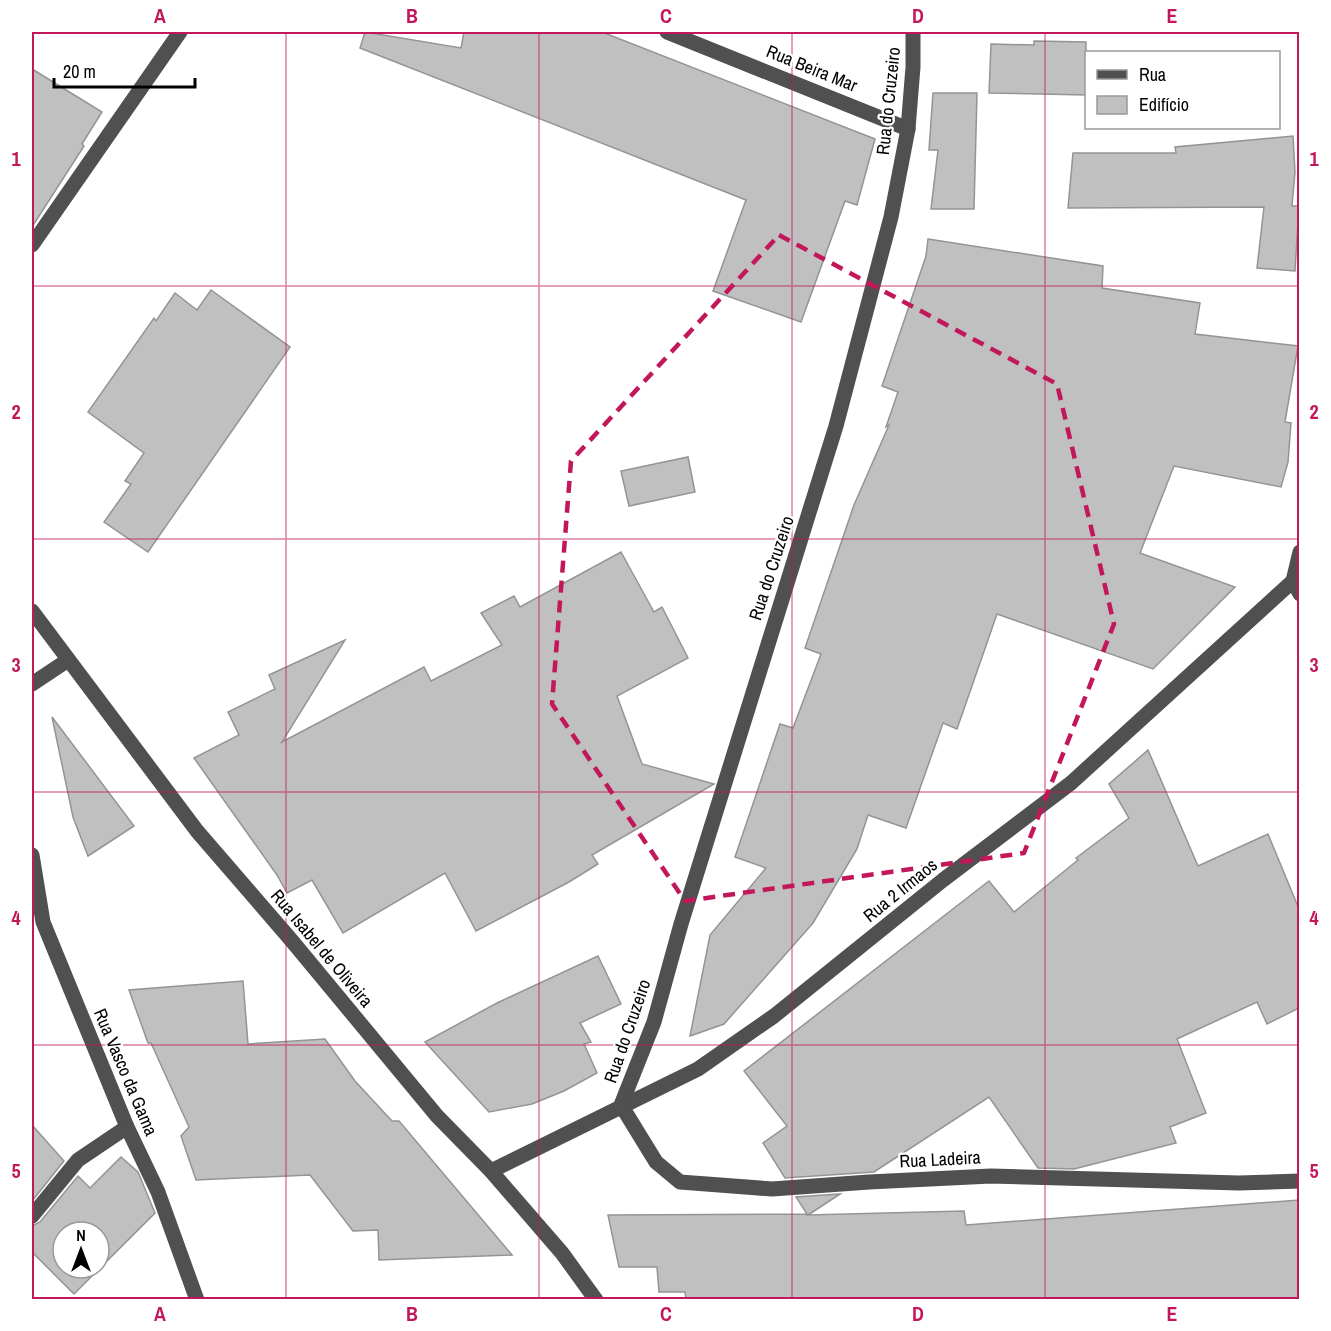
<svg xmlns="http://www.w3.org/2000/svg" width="1331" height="1331" viewBox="0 0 1331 1331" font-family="'Archivo Narrow',sans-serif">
  <rect width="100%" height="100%" fill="#fff"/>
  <!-- building -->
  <g fill="#c0c0c0" stroke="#949494" stroke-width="1.5" fill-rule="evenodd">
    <polygon points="365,32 461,48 464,32 602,32 875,139 857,205 845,201 801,322 713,291 746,200 360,48"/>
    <polygon points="1034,41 1086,42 1086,95 989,93 991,44 1034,45"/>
    <polygon points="32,69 102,112 82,144 84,146 32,227"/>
    <polygon points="933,93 977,93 974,209 931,209 938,150 929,150"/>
    <polygon points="1293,136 1295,172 1292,206 1299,206 1295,271 1257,268 1264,207 1068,208 1073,153 1176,153 1175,147"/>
    <polygon points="928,239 1103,266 1102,288 1200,303 1195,334 1298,346 1285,422 1291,423 1288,462 1281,487 1174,466 1140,553 1235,587 1153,669 997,614 957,729 943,723 906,828 868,815 857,849 813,923 724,1024 690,1036 710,935 766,868 735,857 780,724 793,728 821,654 805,648 854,505 889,425 886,427 898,392 882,386 926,256"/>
    <polygon points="211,290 290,347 148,552 104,522 131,484 125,481 144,453 88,412 154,318 156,321 175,293 197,310"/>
    <polygon points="688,457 695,492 629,506 621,471"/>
    <polygon points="621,552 654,612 662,607 688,658 617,696 642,764 714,784 592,855 598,864 569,882 476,931 445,873 343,933 312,880 287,893 277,875 194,758 239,735 228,712 275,689 269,675 345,640 282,742 424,667 431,681 502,645 481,613 514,596 520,607"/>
    <polygon points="52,717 134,826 88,856 73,817"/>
    <polygon points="1148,750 1198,866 1268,834 1299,909 1299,1008 1267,1024 1257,1002 1177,1039 1206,1113 1170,1127 1176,1143 1074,1169 1038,1168 989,1097 874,1172 785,1178 763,1143 787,1126 744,1071 989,881 1014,912 1078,860 1076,858 1129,818 1109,784"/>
    <polygon points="598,956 621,1004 580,1023 591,1042 584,1044 597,1073 564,1091 532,1104 489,1112 425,1042 497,1003"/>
    <polygon points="243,981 248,1044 325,1039 355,1081 392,1121 399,1121 512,1255 379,1260 378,1230 353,1231 310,1175 196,1180 181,1136 189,1127 151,1043 148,1043 129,990"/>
    <polygon points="32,1125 64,1161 32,1201"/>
    <path d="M121 1157 138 1172 155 1213 74 1294 32 1252V1226L40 1222 78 1176 90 1188ZM63 1232H99V1268H63Z"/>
    <polygon points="840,1194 808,1215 964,1211 966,1225 1299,1200 1299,1299 686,1299 685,1292 659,1292 657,1267 619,1267 608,1215 807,1214 796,1197"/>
  </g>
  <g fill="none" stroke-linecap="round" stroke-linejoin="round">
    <!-- minor -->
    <g stroke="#505050" stroke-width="15">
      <polyline points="667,32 908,129"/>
      <polyline points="913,32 913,67 908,129 891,217 836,426 681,924 654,1022 621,1105 656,1162 680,1182 772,1189 869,1182 991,1176 1239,1183 1300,1181"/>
      <polyline points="32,245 180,32"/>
      <polyline points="1300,552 1293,581 1300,594"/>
      <polyline points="32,611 197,831 292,941 437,1116 491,1171 562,1253 596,1300"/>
      <polyline points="32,684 68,660"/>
      <polyline points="32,855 43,922 127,1127 158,1192 197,1300"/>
      <polyline points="491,1171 698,1069 774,1016 943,880 1071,783 1293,581"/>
      <polyline points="32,1216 78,1160 127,1127"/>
    </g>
  </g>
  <!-- marked area -->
  <path fill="none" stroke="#c2185b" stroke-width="4.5" stroke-dasharray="12 8" stroke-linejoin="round" d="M779 235 1057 384 1114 624 1024 853 685 901 552 704 571 461Z"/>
  <!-- grid -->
  <path fill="none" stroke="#c2185b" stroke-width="1.5" stroke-opacity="0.55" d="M286 32V1300M539 32V1300M792 32V1300M1045 32V1300M32 286H1300M32 539H1300M32 792H1300M32 1045H1300"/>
  <g text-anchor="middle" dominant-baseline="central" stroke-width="4.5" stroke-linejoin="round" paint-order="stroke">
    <!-- street labels -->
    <g font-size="18" fill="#000" stroke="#fff">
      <text transform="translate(812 68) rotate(22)">Rua Beira Mar</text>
      <text transform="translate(888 101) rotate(-84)">Rua do Cruzeiro</text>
      <text transform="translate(771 568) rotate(-72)">Rua do Cruzeiro</text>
      <text transform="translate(900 890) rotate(-39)">Rua 2 Irmaos</text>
      <text transform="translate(322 948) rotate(50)">Rua Isabel de Oliveira</text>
      <text transform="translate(627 1031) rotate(-71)">Rua do Cruzeiro</text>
      <text transform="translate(126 1072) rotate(67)">Rua Vasco da Gama</text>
      <text transform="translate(940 1159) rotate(-3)">Rua Ladeira</text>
    </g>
  </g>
  <!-- border -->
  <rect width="1331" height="1331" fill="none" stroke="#ffffff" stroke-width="66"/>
  <!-- legend -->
  <rect x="1085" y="51" width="195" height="78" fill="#ffffff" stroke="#999999" stroke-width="1.5"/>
  <rect x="1097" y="70" width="30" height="9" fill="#505050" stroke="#999999" stroke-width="1.5"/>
  <text x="1139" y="81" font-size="18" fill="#000000">Rua</text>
  <rect x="1097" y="96" width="30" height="18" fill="#c0c0c0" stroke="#999999" stroke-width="1.5"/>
  <text x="1139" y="111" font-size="18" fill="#000000">Edifício</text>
  <!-- north arrow -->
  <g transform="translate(81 1250)"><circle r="28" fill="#ffffff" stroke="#999999" stroke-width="1.5"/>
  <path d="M0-4.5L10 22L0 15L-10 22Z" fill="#000000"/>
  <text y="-9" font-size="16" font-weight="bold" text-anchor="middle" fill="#000000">N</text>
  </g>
  <!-- scale -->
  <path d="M54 78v9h141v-9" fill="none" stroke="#000000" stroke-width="3"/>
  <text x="63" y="78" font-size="18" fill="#000000" stroke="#ffffff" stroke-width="4.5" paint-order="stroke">20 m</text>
  <rect x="33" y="33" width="1265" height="1265" fill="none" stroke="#c2185b" stroke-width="2"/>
  <g font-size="20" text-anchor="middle" font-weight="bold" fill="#c2185b">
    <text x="160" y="23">A</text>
    <text x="412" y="23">B</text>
    <text x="666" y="23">C</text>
    <text x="918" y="23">D</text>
    <text x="1172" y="23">E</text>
    <text x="16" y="166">1</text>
    <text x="1314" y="166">1</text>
    <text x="16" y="419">2</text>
    <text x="1314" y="419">2</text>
    <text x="16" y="672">3</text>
    <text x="1314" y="672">3</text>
    <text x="16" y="925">4</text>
    <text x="1314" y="925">4</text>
    <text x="16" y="1178">5</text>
    <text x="1314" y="1178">5</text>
    <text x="160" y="1321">A</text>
    <text x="412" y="1321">B</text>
    <text x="666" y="1321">C</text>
    <text x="918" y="1321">D</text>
    <text x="1172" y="1321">E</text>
  </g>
</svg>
